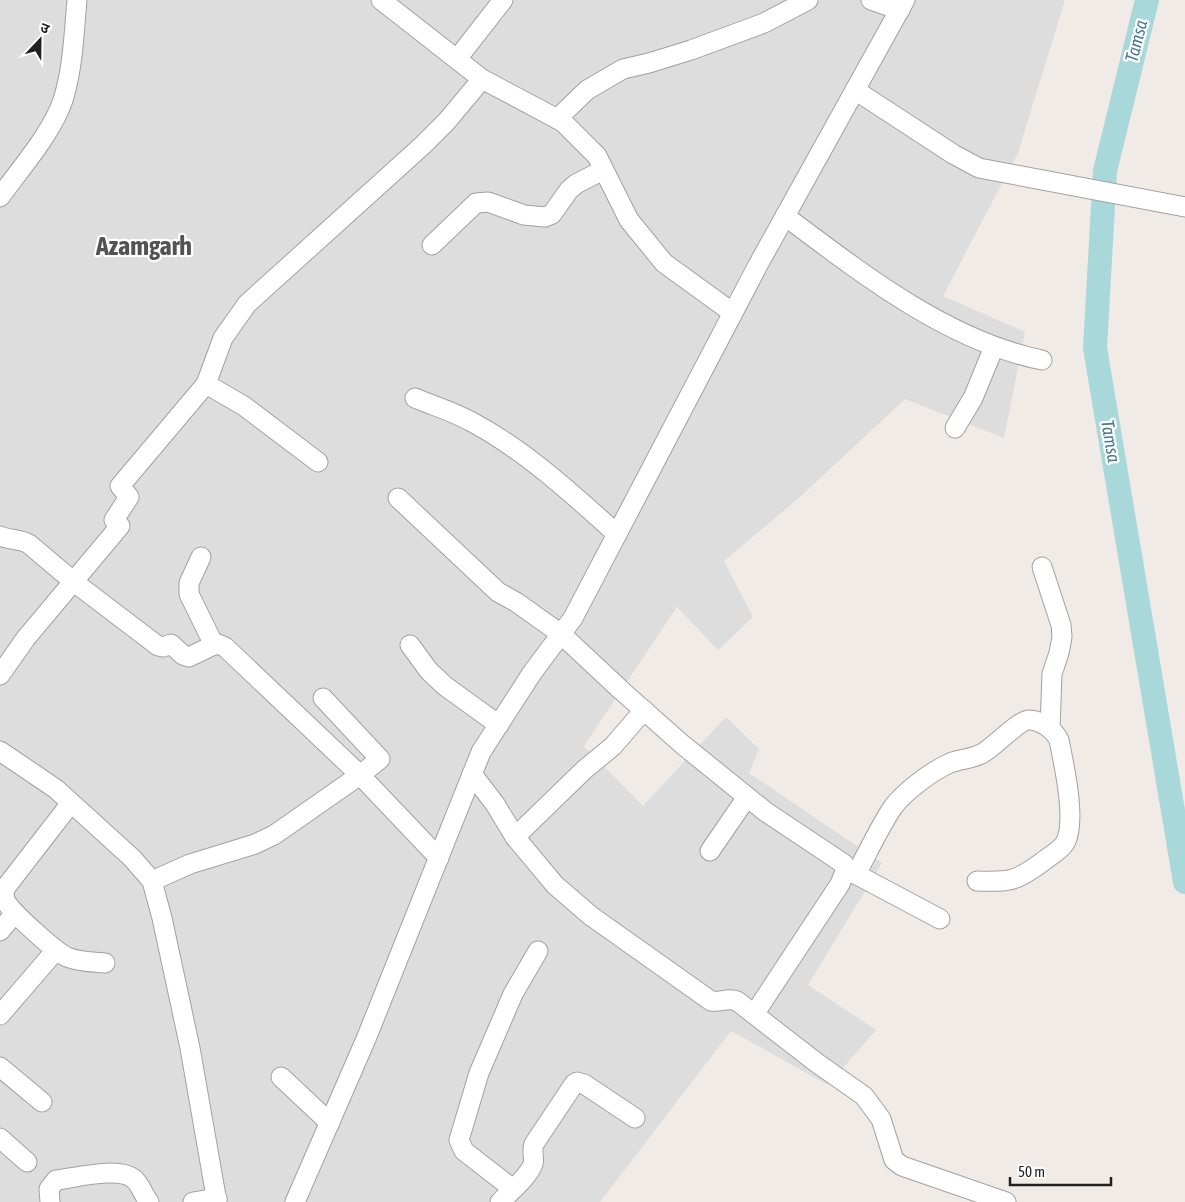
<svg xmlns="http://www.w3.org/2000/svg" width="1185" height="1202" viewBox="0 0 1185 1202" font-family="'Asap Condensed','Noto Sans Devanagari',sans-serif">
  <rect width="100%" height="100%" fill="#f0ebe6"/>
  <!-- residential -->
  <polygon fill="#dedddd" points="0,0 1065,0 1018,153 943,296 1025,332 1004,438 905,399 800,497 724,561 753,617 718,650 677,607 584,746 643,806 726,717 759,749 749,773 882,863 808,985 876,1030 828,1085 731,1031 600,1202 0,1202"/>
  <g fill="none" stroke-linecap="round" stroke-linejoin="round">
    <!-- river -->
    <polyline stroke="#a9d8db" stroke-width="24" points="1147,0 1105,171 1095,348 1185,882"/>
    <defs>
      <g id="minor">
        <polyline points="381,0 482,79 563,122 597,156 629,220 664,263 733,313"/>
        <polyline points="871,0 900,10"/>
        <polyline points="457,59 503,0"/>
        <polyline points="855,90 953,154 979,168 1185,207"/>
        <polyline points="557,119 587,90 623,69 649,63 691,50 764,23 808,0"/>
        <path d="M0 197C20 169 52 133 63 100 73 68 74 33 77 0"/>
        <path d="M785 216C861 273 948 341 1042 360"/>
        <polyline points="432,245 476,203 488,202 524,215 545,217 552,214 569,190 576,184 603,170"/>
        <polyline points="206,384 244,406 318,462"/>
        <path d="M415 398C434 406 454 412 472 422 526 451 571 493 617 534"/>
        <polyline points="955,428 973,398 994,347"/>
        <polyline points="398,498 498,592 516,602 561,634 622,691 683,745 766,812 844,864 846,869 840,884 755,1013"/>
        <path d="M0 536C9 540 21 539 29 544L74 582 158 646 163 647 171 644 183 655 189 657 214 645 218 644 225 647 360 775 439 858"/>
        <polyline points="201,557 189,583 189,594 214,645"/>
        <polyline points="1042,567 1061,625 1062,637 1059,653 1052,674 1050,728"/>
        <polyline points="410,645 429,671 445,686 499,725"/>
        <polyline points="0,675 26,638 120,526 114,520 129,497 120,486 206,384 223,338 247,304 423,145 447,121 482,79"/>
        <polyline points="0,751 56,789 132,858 152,881 162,918 190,1048 217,1202"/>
        <path d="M472 774 495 804 515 837 555 885 591 916 711 1001C720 1003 728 997 737 1001L817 1063 864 1096 881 1119 894 1160 902 1166 1006 1202"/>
        <path d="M71 803 6 887C4 892 3 896 6 902 13 913 54 951 67 957 79 962 92 962 105 963"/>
        <polyline points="515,837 584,770 613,746 644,710"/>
        <polyline points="710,851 747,797"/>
        <polyline points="846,869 940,919"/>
        <path d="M856 874C867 854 880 826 893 807 905 791 932 771 950 763 960 759 973 759 983 753 994 747 1019 720 1029 720 1041 720 1054 730 1059 740 1064 765 1077 822 1065 843 1060 851 1048 857 1041 863 1015 882 1009 882 977 881"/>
        <polyline points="152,881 190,864 255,844 274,835 360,775 380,759 323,698"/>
        <polyline points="0,931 15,913"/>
        <polyline points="0,1015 56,950"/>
        <polyline points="0,1067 42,1102"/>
        <polyline points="281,1077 330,1123"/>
        <polyline points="0,1138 27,1162"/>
        <polyline points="513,1189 464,1151 459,1140 479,1073 513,994 538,951"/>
        <path d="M50 1202 49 1189 56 1180C75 1178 119 1166 134 1179 141 1185 143 1195 149 1202"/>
        <polyline points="193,1202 217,1198"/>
        <polyline points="295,1202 366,1039 481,752 532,673 573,618 758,265 905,0"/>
        <path d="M500 1202C509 1193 529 1176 533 1164 535 1158 531 1151 534 1144L574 1084 577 1082 584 1084 635 1118"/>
      </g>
    </defs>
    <!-- minor casing -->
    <use href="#minor" stroke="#a1a1a1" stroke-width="21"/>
    <!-- minor -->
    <use href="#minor" stroke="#fff" stroke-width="19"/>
  </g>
  <g text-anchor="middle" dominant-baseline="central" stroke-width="4.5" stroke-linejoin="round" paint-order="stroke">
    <!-- water labels -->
    <g font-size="18" font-style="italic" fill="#477b94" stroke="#fff">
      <text transform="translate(1136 41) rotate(-76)">Tamsa</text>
      <text transform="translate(1111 441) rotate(80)">Tamsa</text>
    </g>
    <!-- town labels -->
    <g font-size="26" font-weight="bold" fill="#535353" stroke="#fff">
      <text x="144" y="246">Azamgarh</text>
    </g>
  </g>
  <!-- north arrow -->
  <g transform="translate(40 40) rotate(22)" stroke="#ffffff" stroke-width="4" paint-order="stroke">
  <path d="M0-4L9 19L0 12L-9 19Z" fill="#202020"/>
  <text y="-8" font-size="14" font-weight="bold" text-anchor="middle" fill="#202020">उ</text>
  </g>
  <!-- scale -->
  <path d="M1010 1177v8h101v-8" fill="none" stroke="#202020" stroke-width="2.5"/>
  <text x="1018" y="1177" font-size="15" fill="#202020" stroke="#ffffff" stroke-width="4" paint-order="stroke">50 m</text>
</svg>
